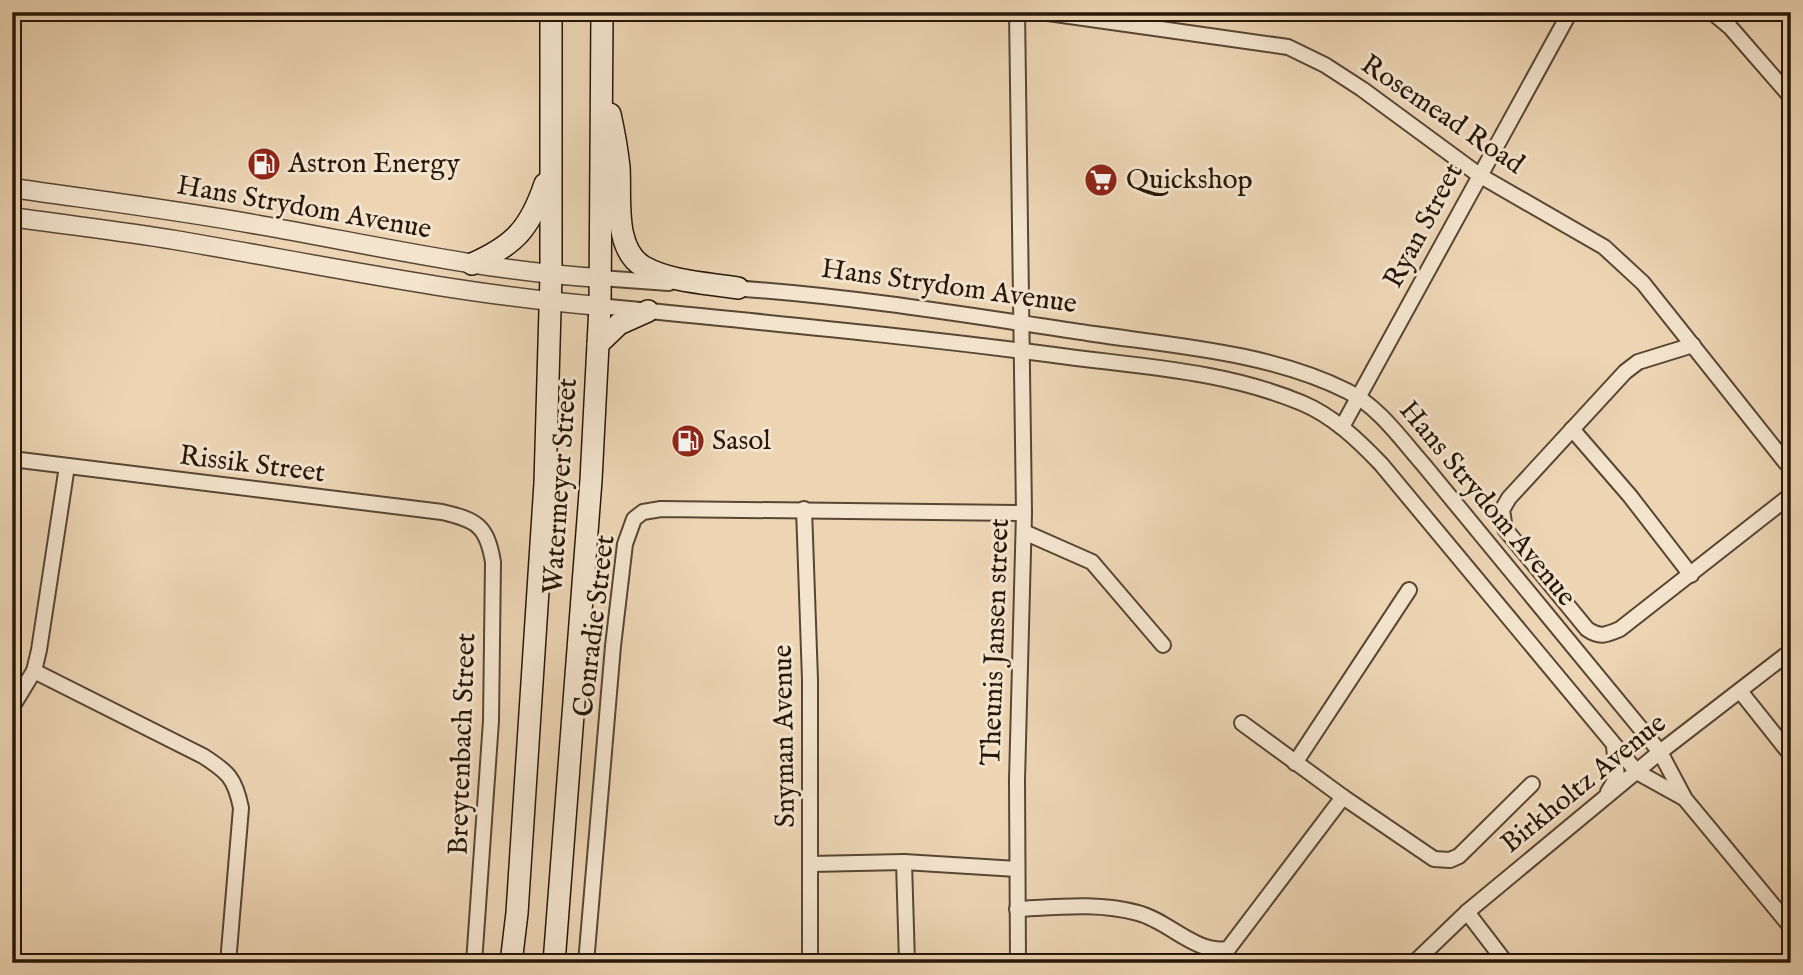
<svg xmlns="http://www.w3.org/2000/svg" width="1803" height="975" viewBox="0 0 1803 975" font-family="'IM FELL English',serif">
  <rect width="100%" height="100%" fill="#edd5b4"/>
  <filter id="stains"><feTurbulence type="fractalNoise" baseFrequency=".00286" numOctaves="4"/><feColorMatrix values="0 0 0 0 .2 0 0 0 0 .09 0 0 0 0 .02 0 0 0 .5 -.17"/></filter>
  <radialGradient id="worn" r=".72"><stop offset=".6" stop-color="#630" stop-opacity="0"/><stop offset="1" stop-color="#630" stop-opacity=".3"/></radialGradient>
  <g fill="none" stroke-linecap="round" stroke-linejoin="round">
    <defs>
      <g id="minor">
        <polyline points="1017,12 1024,513 1017,780 1018,963"/>
        <polyline points="1041,12 1288,47 1325,65 1362,89 1479,175 1604,247 1643,283 1791,469"/>
        <polyline points="1712,12 1730,27 1791,97"/>
        <polyline points="600,278 669,283"/>
        <path d="M731 288C853 296 973 316 1094 334 1177 346 1271 353 1347 391 1378 406 1401 439 1423 464L1660 752 1685 799 1791 927"/>
        <path d="M600 306C757 322 913 336 1069 357 1148 367 1228 372 1302 403 1333 416 1358 440 1381 464L1637 772 1684 798"/>
        <path d="M1693 345 1638 362 1625 372 1509 498 1502 510 1505 529 1587 629C1600 638 1606 635 1620 629L1791 495"/>
        <polyline points="1342,427 1570,12"/>
        <polyline points="1572,429 1630,496 1691,575"/>
        <path d="M12 459 442 512C477 520 487 526 493 562L491 721 474 963"/>
        <polyline points="804,509 810,680 810,963"/>
        <polyline points="1024,532 1092,562 1163,645"/>
        <path d="M34 671 203 756C228 772 235 778 241 808L228 963"/>
        <polyline points="1740,691 1791,755"/>
        <polyline points="12,707 34,671 39,650 67,466"/>
        <polyline points="1242,723 1343,797"/>
        <polyline points="1295,763 1409,590"/>
        <polyline points="1608,792 1617,777 1614,746"/>
        <polyline points="904,862 907,963"/>
        <polyline points="811,864 904,862 1017,869"/>
        <path d="M1017 909C1057 907 1099 902 1138 913 1169 921 1195 954 1228 949L1343 797 1434 859 1450 860 1459 856 1532 784"/>
        <polyline points="1467,912 1506,963"/>
        <polyline points="586,963 613,646 625,544 634,519 643,512 661,509 1024,513"/>
        <polyline points="1414,963 1467,912 1660,752 1791,651"/>
      </g>
      <g id="tertiary">
        <path d="M12 188C95 200 177 210 259 225 373 245 485 271 600 278"/>
        <path d="M12 217C67 225 121 231 175 240 316 264 457 294 600 306"/>
      </g>
      <g id="secondary">
        <path d="M610 114C614 132 617 149 619 167 621 197 613 250 644 267 671 282 708 283 738 288"/>
        <path d="M472 264C515 245 530 228 545 184"/>
        <polyline points="598,344 619,324 648,311"/>
        <polyline points="511,963 517,913 545,483 551,275 551,12"/>
        <polyline points="554,963 591,480 600,306 602,12"/>
      </g>
    </defs>
    <!-- minor casing -->
    <use href="#minor" stroke="#584634" stroke-width="18"/>
    <!-- tertiary casing -->
    <use href="#tertiary" stroke="#584634" stroke-width="21"/>
    <!-- secondary casing -->
    <use href="#secondary" stroke="#271709" stroke-width="24"/>
    <!-- minor -->
    <use href="#minor" stroke="#f3e4ce" stroke-width="14"/>
    <!-- tertiary -->
    <use href="#tertiary" stroke="#f3e4ce" stroke-width="18"/>
    <!-- secondary -->
    <use href="#secondary" stroke="#f3e4ce" stroke-width="21"/>
  </g>
  <!-- icons -->
  <defs>
    <symbol id="fuel-disc" viewBox="-11 -11 22 22"><circle r="9.5" fill="#8f2418" stroke="#f3e4ce"/><path d="M-5.5-6h7V0h2V4h1.3V-2.5L3-4.5l.8-.8L6-3V5H2.5V1h-1V6h-7ZM-4.2-4.7v3.2H.2V-4.7Z" fill="#fff"/></symbol>
    <symbol id="supermarket-disc" viewBox="-11 -11 22 22"><circle r="9.5" fill="#8f2418" stroke="#f3e4ce"/><path d="M-6-5.5h2.5l.6 2H6L4.5 2H-2.5L-4.4-4H-6ZM-1.5 3.2a1.3 1.3 0 1 0 .1 0ZM3 3.2a1.3 1.3 0 1 0 .1 0Z" fill="#fff"/></symbol>
  </defs>
  <g fill-rule="evenodd">
    <use href="#fuel-disc" x="245" y="145" width="38" height="38"/>
    <use href="#supermarket-disc" x="1082" y="161" width="38" height="38"/>
    <use href="#fuel-disc" x="669" y="422" width="38" height="38"/>
  </g>
  <g text-anchor="middle" dominant-baseline="central" stroke-width="6" stroke-linejoin="round" paint-order="stroke">
    <!-- street labels -->
    <g font-size="28" fill="#271709" stroke="#f3e4ce">
      <text transform="translate(1442 115) rotate(34)">Rosemead Road</text>
      <text transform="translate(304 208) rotate(10)">Hans Strydom Avenue</text>
      <text transform="translate(1424 226) rotate(-62)">Ryan Street</text>
      <text transform="translate(949 287) rotate(8)">Hans Strydom Avenue</text>
      <text transform="translate(252 465) rotate(7)">Rissik Street</text>
      <text transform="translate(561 486) rotate(-86)">Watermeyer Street</text>
      <text transform="translate(1487 504) rotate(50)">Hans Strydom Avenue</text>
      <text transform="translate(595 626) rotate(-83)">Conradie Street</text>
      <text transform="translate(996 642) rotate(-88)">Theunis Jansen street</text>
      <text transform="translate(785 736) rotate(-91)">Snyman Avenue</text>
      <text transform="translate(463 744) rotate(-88)">Breytenbach Street</text>
      <text transform="translate(1584 784) rotate(-39)">Birkholtz Avenue</text>
    </g>
    <!-- poi labels -->
    <g font-size="28" fill="#271709" stroke="#f3e4ce" text-anchor="start">
      <text x="288" y="164">Astron Energy</text>
      <text x="1126" y="180">Quickshop</text>
      <text x="712" y="441">Sasol</text>
    </g>
  </g>
  <!-- margin -->
  <rect width="1803" height="975" fill="none" stroke="#edd5b4" stroke-width="42"/>
  <rect x="14" y="14" width="1775" height="947" fill="none" stroke="#271709" stroke-width="3.5"/>
  <rect x="21" y="21" width="1761" height="933" fill="none" stroke="#271709" stroke-width="2"/>
  <rect width="100%" height="100%" filter="url(#stains)"/>
  <rect width="100%" height="100%" fill="url(#worn)"/>
</svg>
